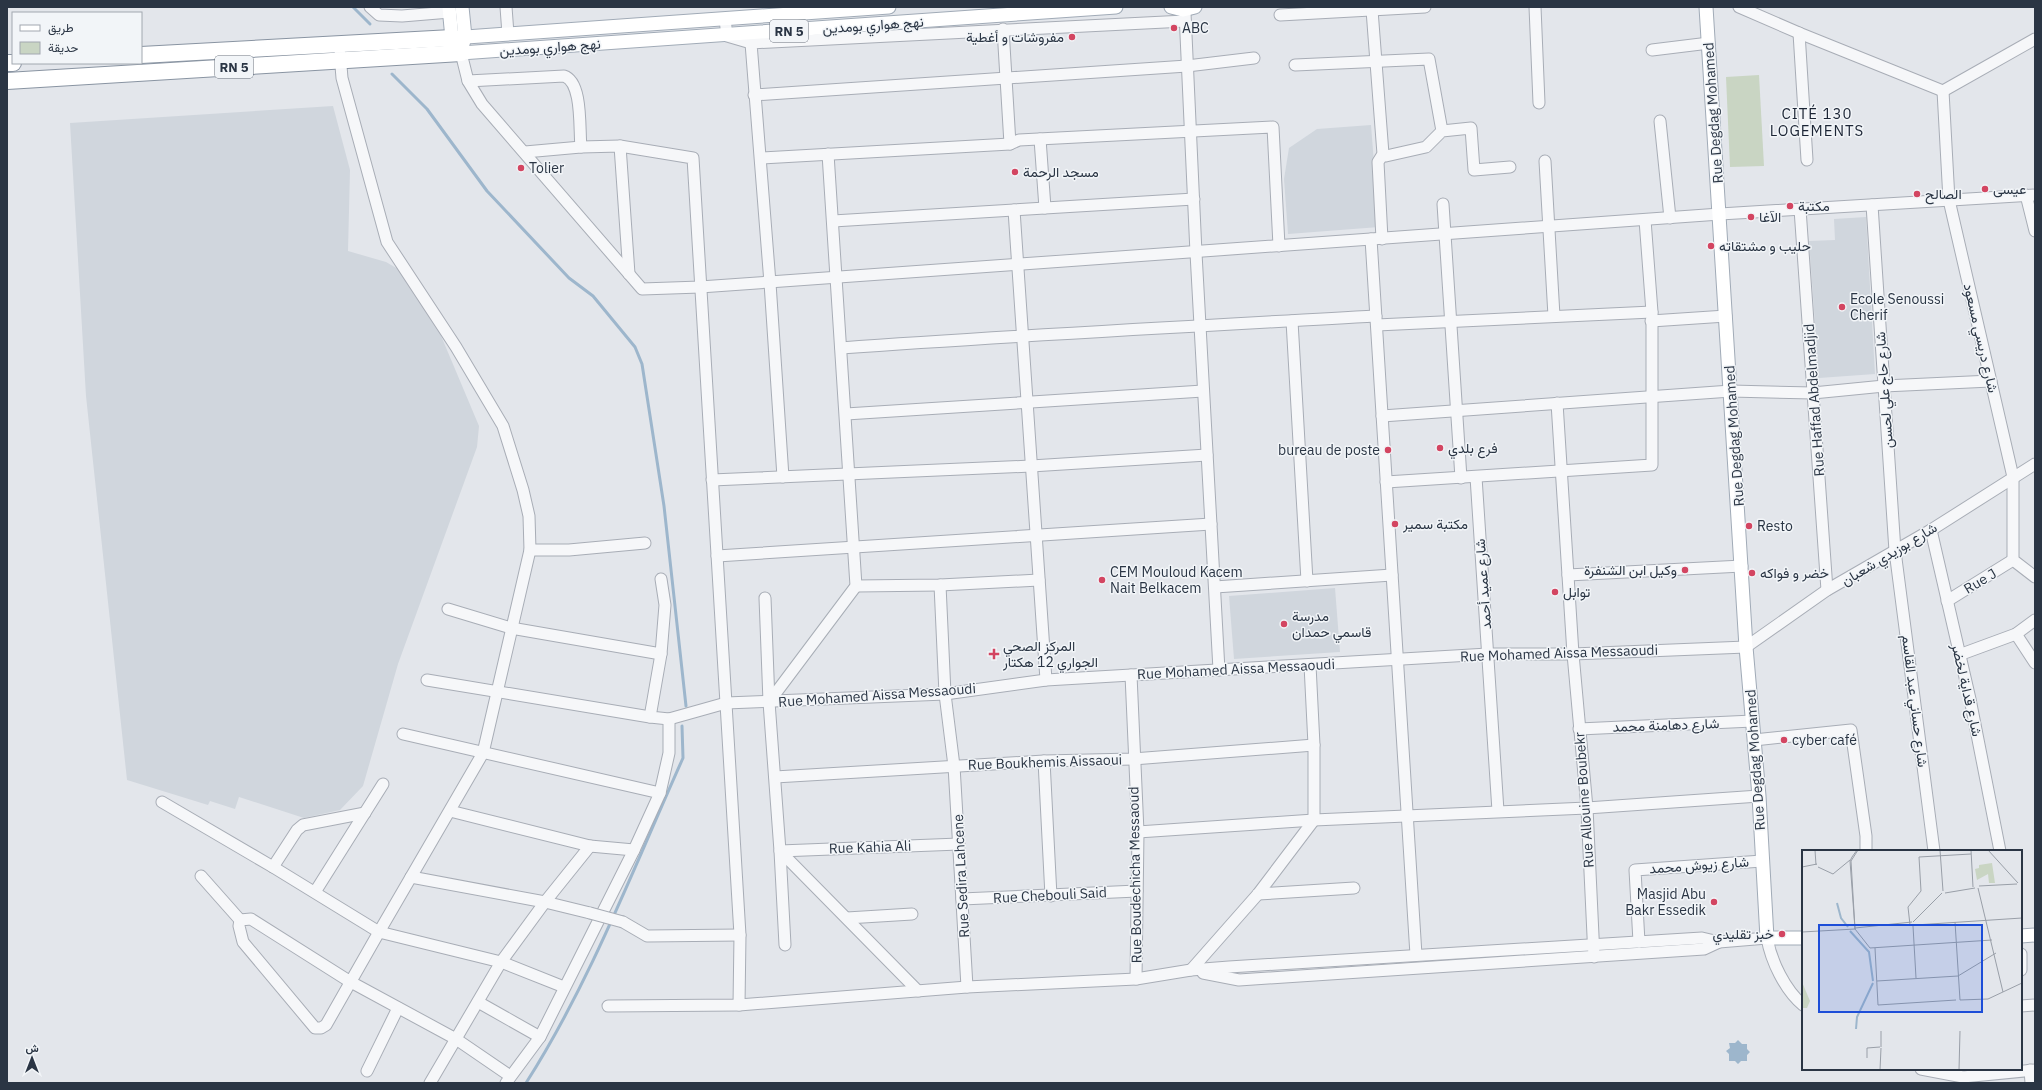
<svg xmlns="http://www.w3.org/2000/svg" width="2042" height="1090" viewBox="0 0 2042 1090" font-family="'IBM Plex Sans',Vazirmatn,sans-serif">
  <rect width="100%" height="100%" fill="#e3e6eb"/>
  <!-- built -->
  <g fill="#d0d6dd">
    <polygon points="333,106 350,170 348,251 386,262 405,273 439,331 479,426 477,447 398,664 363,786 340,810 304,818 239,797 235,809 210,801 208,805 127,780 86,396 70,123"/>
    <polygon points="1371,125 1379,227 1288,234 1284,179 1289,148 1317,129"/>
    <polygon points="1866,217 1875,374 1819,378 1809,241 1835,240 1834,219"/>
    <polygon points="1335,588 1340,652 1234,659 1229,596"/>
  </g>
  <!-- green -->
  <polygon fill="#c9d5c3" points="1759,75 1764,166 1730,167 1726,77"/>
  <!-- water -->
  <polygon fill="#9db6cc" points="1738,1040 1742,1044 1747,1044 1747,1049 1750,1052 1747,1055 1747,1061 1741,1061 1738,1064 1735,1061 1729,1061 1729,1054 1726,1051 1730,1048 1729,1043 1735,1043"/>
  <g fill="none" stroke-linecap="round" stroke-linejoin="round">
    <!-- stream -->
    <g stroke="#9db6cc" stroke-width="3">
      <polyline points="353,7 370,24"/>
      <polyline points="392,74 427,109 487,191 569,278 593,296 635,347 642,364 664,506 686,706"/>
      <path d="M526 1083C590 983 634 867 683 758L682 726"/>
    </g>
    <defs>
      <g id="minor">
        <polyline points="370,7 379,15 402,16 450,12"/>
        <polyline points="506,7 508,34"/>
        <polyline points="1535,7 1539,103"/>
        <polyline points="1739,7 1799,33 1943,91"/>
        <polyline points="1372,10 1383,154 1378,162 1382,239"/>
        <polyline points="1185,13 1196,253 1219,670"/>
        <polyline points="1280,15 1425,7"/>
        <polyline points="725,19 727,36 751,43"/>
        <polyline points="1003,29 1010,144"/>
        <polyline points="1799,33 1807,160"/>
        <polyline points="1652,50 1709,43"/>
        <polyline points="461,53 468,81 482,104 642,289 700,287 1720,214 2035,195"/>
        <polyline points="340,54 342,78 387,242 456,347 503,426 523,490 529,516 530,550 483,753 411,877 545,902 590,913"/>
        <polyline points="1295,65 1429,59 1442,131"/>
        <path d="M468 81 564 76C583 82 579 130 581 147"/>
        <polyline points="1943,91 1949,200 2013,477 2013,560 2035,577"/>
        <polyline points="1943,91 2035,39"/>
        <polyline points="754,95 1187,66 1254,58"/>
        <polyline points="1660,121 1670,218"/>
        <polyline points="1040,139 1045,208"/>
        <polyline points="620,146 629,274"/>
        <polyline points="525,152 581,147 620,146 693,158 740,935 739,1005"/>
        <polyline points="1383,154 1386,156 1426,147 1442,131 1471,128 1474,170 1510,167"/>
        <polyline points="761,158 1010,144 1019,140 1273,127 1279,246"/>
        <polyline points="1545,161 1554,316"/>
        <polyline points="2026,195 2035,231"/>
        <polyline points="1443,204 1461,478"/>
        <polyline points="1872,205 1895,551 1934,851"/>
        <polyline points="1800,209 1827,590"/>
        <polyline points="1014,210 1046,680"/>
        <polyline points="833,221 1194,199"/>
        <polyline points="1371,239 1416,955"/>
        <polyline points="1292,321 1307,581"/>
        <polyline points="1651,321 1726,316"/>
        <polyline points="1377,325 1652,312"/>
        <path d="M841 348C1020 335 1198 326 1376 316"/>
        <polyline points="1557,403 1573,654 1587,808 1594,957"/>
        <polyline points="846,414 1203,391"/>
        <polyline points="1382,416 1731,391 1813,393 1884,386 1991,381"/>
        <polyline points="783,477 770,283 751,43 1185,21"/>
        <polyline points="1476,477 1498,811"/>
        <polyline points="712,480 1031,466 1207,455"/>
        <polyline points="1386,482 1652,465 1652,312 1645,220"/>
        <polyline points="1931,530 1970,699 2000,851"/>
        <polyline points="530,550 569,550 645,543"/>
        <polyline points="717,556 1211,524"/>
        <polyline points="1568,575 1742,566"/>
        <polyline points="940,585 945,694 954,766 967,987"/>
        <polyline points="856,586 940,585 1039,580"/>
        <polyline points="1215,587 1392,575"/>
        <polyline points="765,598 769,702 780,851 918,991"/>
        <polyline points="1947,601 2013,560"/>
        <polyline points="448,609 511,628 661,654"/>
        <polyline points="2016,634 2035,663"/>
        <polyline points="1959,655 2016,634 2035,620"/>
        <polyline points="1131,675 1138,832 1136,979"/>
        <polyline points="427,680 650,717"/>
        <polyline points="769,702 856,586 828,154"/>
        <polyline points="669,719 726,703 945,694 1046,680 1488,654 1573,654 1746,647 1827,590 1931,530 2035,464"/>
        <polyline points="1579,729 1753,721"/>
        <polyline points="403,734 660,793"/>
        <polyline points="1754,740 1851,730 1866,836 1866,851"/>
        <polyline points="1044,761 1051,896"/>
        <polyline points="775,777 1044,761 1133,759 1314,745"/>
        <polyline points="162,802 273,867 379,932 326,1025 321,1028 315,1028 243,942 239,926 240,920 251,919 349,981 456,1039 510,1076"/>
        <polyline points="450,811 590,846 634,850"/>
        <polyline points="1138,832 1314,820 1587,808 1759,796"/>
        <polyline points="273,867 297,830 303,825 365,813"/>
        <polyline points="201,876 240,920"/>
        <polyline points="411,877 379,932 501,962 564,987"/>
        <polyline points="315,892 383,784"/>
        <polyline points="1258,894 1354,888"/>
        <polyline points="962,899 1137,891"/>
        <polyline points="847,918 912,914"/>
        <polyline points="623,922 647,936 740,935"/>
        <polyline points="1639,942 1635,870 1762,861"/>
        <polyline points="785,945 780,851 959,844"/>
        <polyline points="2021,954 2021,970"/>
        <polyline points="1191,970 1258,894 1314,820 1314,745 1310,665"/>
        <polyline points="1203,973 1239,980 1704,949 1719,942"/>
        <polyline points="478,1002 540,1037"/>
        <path d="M608 1006 739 1005 967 987 1136 979 1191 970 1229 967 1702 938 1719 942 1767 938C1771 961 1785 990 1803 1005"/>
        <polyline points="2021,1006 2035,1005"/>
        <polyline points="1921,1069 1963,1077 2035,1070"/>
        <polyline points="2030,1070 2031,1083"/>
        <polyline points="367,1071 398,1008"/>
        <polyline points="430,1083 501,962 545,902 590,846"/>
        <polyline points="506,1083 540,1037 634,850 660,793 669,753 669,719 650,717 661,654 665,605 661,579"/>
      </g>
      <g id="major">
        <polyline points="449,7 452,38 456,44"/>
        <polyline points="462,7 465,37 463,44"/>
        <polyline points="1171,7 1183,10 1195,7"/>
        <polyline points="1706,7 1746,647 1759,796 1767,938 1803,938"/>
        <polyline points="452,38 889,7"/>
        <polyline points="461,53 1116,7"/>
        <polyline points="2021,936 2035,935"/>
      </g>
      <g id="highway">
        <polyline points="141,55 452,38"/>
        <polyline points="7,63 13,63"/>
        <polyline points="7,81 461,53"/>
      </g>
    </defs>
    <!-- minor casing -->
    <use href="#minor" stroke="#a8adb6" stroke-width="13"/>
    <!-- major casing -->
    <use href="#major" stroke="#a1abb7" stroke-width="15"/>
    <!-- highway casing -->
    <use href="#highway" stroke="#8994a2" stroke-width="18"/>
    <!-- minor -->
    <use href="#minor" stroke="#f6f7f9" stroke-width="11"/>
    <!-- major -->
    <use href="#major" stroke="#fff" stroke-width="13"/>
    <!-- highway -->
    <use href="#highway" stroke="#fff" stroke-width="16"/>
    <defs>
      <polyline id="minor-bridge" points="590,913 623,922"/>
    </defs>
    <!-- minor-bridge casing -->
    <use href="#minor-bridge" stroke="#a8adb6" stroke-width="13" stroke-linecap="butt"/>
    <!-- minor-bridge -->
    <use href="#minor-bridge" stroke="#f6f7f9" stroke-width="11"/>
  </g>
  <!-- markers -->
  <g fill="#d34561" stroke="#f2f5f8" stroke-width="1.5">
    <circle cx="1174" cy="28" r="4"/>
    <circle cx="1072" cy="37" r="4"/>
    <circle cx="521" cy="168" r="4"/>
    <circle cx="1015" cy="172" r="4"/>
    <circle cx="1985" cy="189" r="4"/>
    <circle cx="1917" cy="194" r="4"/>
    <circle cx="1790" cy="206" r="4"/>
    <circle cx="1751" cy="217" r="4"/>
    <circle cx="1711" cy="246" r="4"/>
    <circle cx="1842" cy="307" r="4"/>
    <circle cx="1440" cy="448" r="4"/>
    <circle cx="1388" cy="450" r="4"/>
    <circle cx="1395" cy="524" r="4"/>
    <circle cx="1749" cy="526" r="4"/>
    <circle cx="1685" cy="570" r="4"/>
    <circle cx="1752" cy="573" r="4"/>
    <circle cx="1102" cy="580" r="4"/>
    <circle cx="1555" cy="592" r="4"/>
    <circle cx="1284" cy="624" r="4"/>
    <path d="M992 648h4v4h4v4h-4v4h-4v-4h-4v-4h4z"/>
    <circle cx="1784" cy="740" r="4"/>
    <circle cx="1714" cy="902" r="4"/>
    <circle cx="1782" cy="934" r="4"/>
  </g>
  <g text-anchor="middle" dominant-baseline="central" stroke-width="3" stroke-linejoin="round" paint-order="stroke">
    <!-- shield labels -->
    <g fill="#f2f5f8" stroke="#666f7a" stroke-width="1">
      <rect x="770" y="20" width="38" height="22" rx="3"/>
      <rect x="215" y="56" width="38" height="22" rx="3"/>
    </g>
    <g font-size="13" font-weight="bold" fill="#2a3544">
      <text x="789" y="31">RN 5</text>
      <text x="234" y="67">RN 5</text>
    </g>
    <!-- street labels -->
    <g font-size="14" fill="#2a3544" stroke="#f2f5f8">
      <text transform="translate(873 25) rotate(-4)">نهج هواري بومدين</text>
      <text transform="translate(550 47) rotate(-4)">نهج هواري بومدين</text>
      <text transform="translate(1713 113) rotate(-94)">Rue Degdag Mohamed</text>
      <text transform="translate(1981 338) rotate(77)">شارع دريسي مسعود</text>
      <text transform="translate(1884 390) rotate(-94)">شارع حاج علي لحسن</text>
      <text transform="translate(1814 400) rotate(-94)">Rue Haffad Abdelmadjid</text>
      <text transform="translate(1734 436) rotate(-94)">Rue Degdag Mohamed</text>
      <text transform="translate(1889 554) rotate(-31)">شارع بوزيدي شعبان</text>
      <text transform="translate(1980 581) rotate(-31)">Rue J</text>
      <text transform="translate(1483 584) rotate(-94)">شارع عميد أحمد</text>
      <text transform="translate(1559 653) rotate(-2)">Rue Mohamed Aissa Messaoudi</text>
      <text transform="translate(1236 669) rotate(-3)">Rue Mohamed Aissa Messaoudi</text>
      <text transform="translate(1967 690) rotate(77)">شارع قداية لخضر</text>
      <text transform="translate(877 695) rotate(-4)">Rue Mohamed Aissa Messaoudi</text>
      <text transform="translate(1915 701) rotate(83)">شارع حساني عبد القاسم</text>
      <text transform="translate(1666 725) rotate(-2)">شارع دهامنة محمد</text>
      <text transform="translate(1755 760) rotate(-94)">Rue Degdag Mohamed</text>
      <text transform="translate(1045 762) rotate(-2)">Rue Boukhemis Aissaoui</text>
      <text transform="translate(1584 800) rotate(-94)">Rue Allouine Boubekr</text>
      <text transform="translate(870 847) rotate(-2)">Rue Kahia Ali</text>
      <text transform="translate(1699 865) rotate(-4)">شارع زيوش محمد</text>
      <text transform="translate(1135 875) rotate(-91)">Rue Boudechicha Messaoud</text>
      <text transform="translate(961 876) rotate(-93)">Rue Sedira Lahcene</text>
      <text transform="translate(1050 895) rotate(-3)">Rue Chebouli Said</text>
    </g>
    <!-- poi labels -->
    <g font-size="14" fill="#2a3544" stroke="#f2f5f8" text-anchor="start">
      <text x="1182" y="28">ABC</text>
      <text x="1064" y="37" text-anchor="end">مفروشات و أغطية</text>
      <text x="529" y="168">Tolier</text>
      <text x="1023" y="172">مسجد الرحمة</text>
      <text x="1993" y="189">عيسى</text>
      <text x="1925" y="194">الصالح</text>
      <text x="1798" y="206">مكتبة</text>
      <text x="1759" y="217">الآغا</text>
      <text x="1719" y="246">حليب و مشتقاته</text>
      <text x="1850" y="299">Ecole Senoussi<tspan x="1850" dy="16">Cherif</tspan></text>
      <text x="1448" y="448">فرع بلدي</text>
      <text x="1380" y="450" text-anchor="end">bureau de poste</text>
      <text x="1403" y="524">مكتبة سمير</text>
      <text x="1757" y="526">Resto</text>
      <text x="1677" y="570" text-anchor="end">وكيل ابن الشنفرة</text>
      <text x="1110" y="572">CEM Mouloud Kacem<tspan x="1110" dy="16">Nait Belkacem</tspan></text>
      <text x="1760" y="573">خضر و فواكه</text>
      <text x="1563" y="592">توابل</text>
      <text x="1292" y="616">مدرسة<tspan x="1292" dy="16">قاسمي حمدان</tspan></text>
      <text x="1003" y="646">المركز الصحي<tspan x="1003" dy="16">الجواري 12 هكتار</tspan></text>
      <text x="1792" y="740">cyber café</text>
      <text x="1706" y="894" text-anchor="end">Masjid Abu<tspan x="1706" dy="16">Bakr Essedik</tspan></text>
      <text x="1774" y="934" text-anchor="end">خبز تقليدي</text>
    </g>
    <!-- neighbourhood labels -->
    <g font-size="15" letter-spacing="1" fill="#1c2535" stroke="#f2f5f8">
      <text x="1817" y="113">CITÉ 130<tspan x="1817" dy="17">LOGEMENTS</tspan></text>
    </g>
  </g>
  <!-- overview -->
  <g transform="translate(1802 850)">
    <rect width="220" height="220" fill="#e3e6eb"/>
    <path d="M190 13 193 33H187L186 24 175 30 173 19 177 18V15ZM0 132 8 151 5 158H0Z" fill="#c9d5c3"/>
    <path fill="none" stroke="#9db6cc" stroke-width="2" d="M35 53 39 68 46 77M48 81 67 102 71 131M54 179 55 167 71 133"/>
    <path fill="none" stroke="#999fa8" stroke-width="1" d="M13 0 14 15M55 0 50 7 48 11 53 79 49 11 56 0M138 0 141 41M169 0 171 37M186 0 216 33M117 7 169 4M0 17 15 14M16 17 31 24 48 10M177 36 215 34M176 38 201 142M143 43 173 38M111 72 140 43M153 72 158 150 186 149 220 133M108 75 106 57 119 41 117 7M113 75 220 68M111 76 114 128M53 78 110 72M53 79 68 98 190 90M0 82 53 79M73 98 76 155 154 150M75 131 156 126 194 103M79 197V181M65 208V198L78 197M78 220 79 198M157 220 158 181"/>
    <path fill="#1d4ed8" fill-opacity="0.15" stroke="#1d4ed8" stroke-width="2" d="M17 75H180V162H17Z"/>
    <rect width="220" height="220" fill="none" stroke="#2a3544" stroke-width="2"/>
  </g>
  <!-- border -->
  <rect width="2042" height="1090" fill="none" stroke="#2a3544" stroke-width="16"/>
  <!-- legend -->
  <rect x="12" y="12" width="130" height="52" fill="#f2f5f8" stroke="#a2a8b0"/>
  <rect x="20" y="25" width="20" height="6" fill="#ffffff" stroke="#a2a8b0"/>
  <text x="48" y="32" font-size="12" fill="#2a3544">طريق</text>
  <rect x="20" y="42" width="20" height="12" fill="#c9d5c3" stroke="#a2a8b0"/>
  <text x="48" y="52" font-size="12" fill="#2a3544">حديقة</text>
  <!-- north arrow -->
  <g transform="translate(32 1058)" stroke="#f2f5f8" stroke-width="3" paint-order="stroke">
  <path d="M0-3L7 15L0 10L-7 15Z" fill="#2a3544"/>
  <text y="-6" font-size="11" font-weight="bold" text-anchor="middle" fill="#2a3544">ش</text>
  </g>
</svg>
